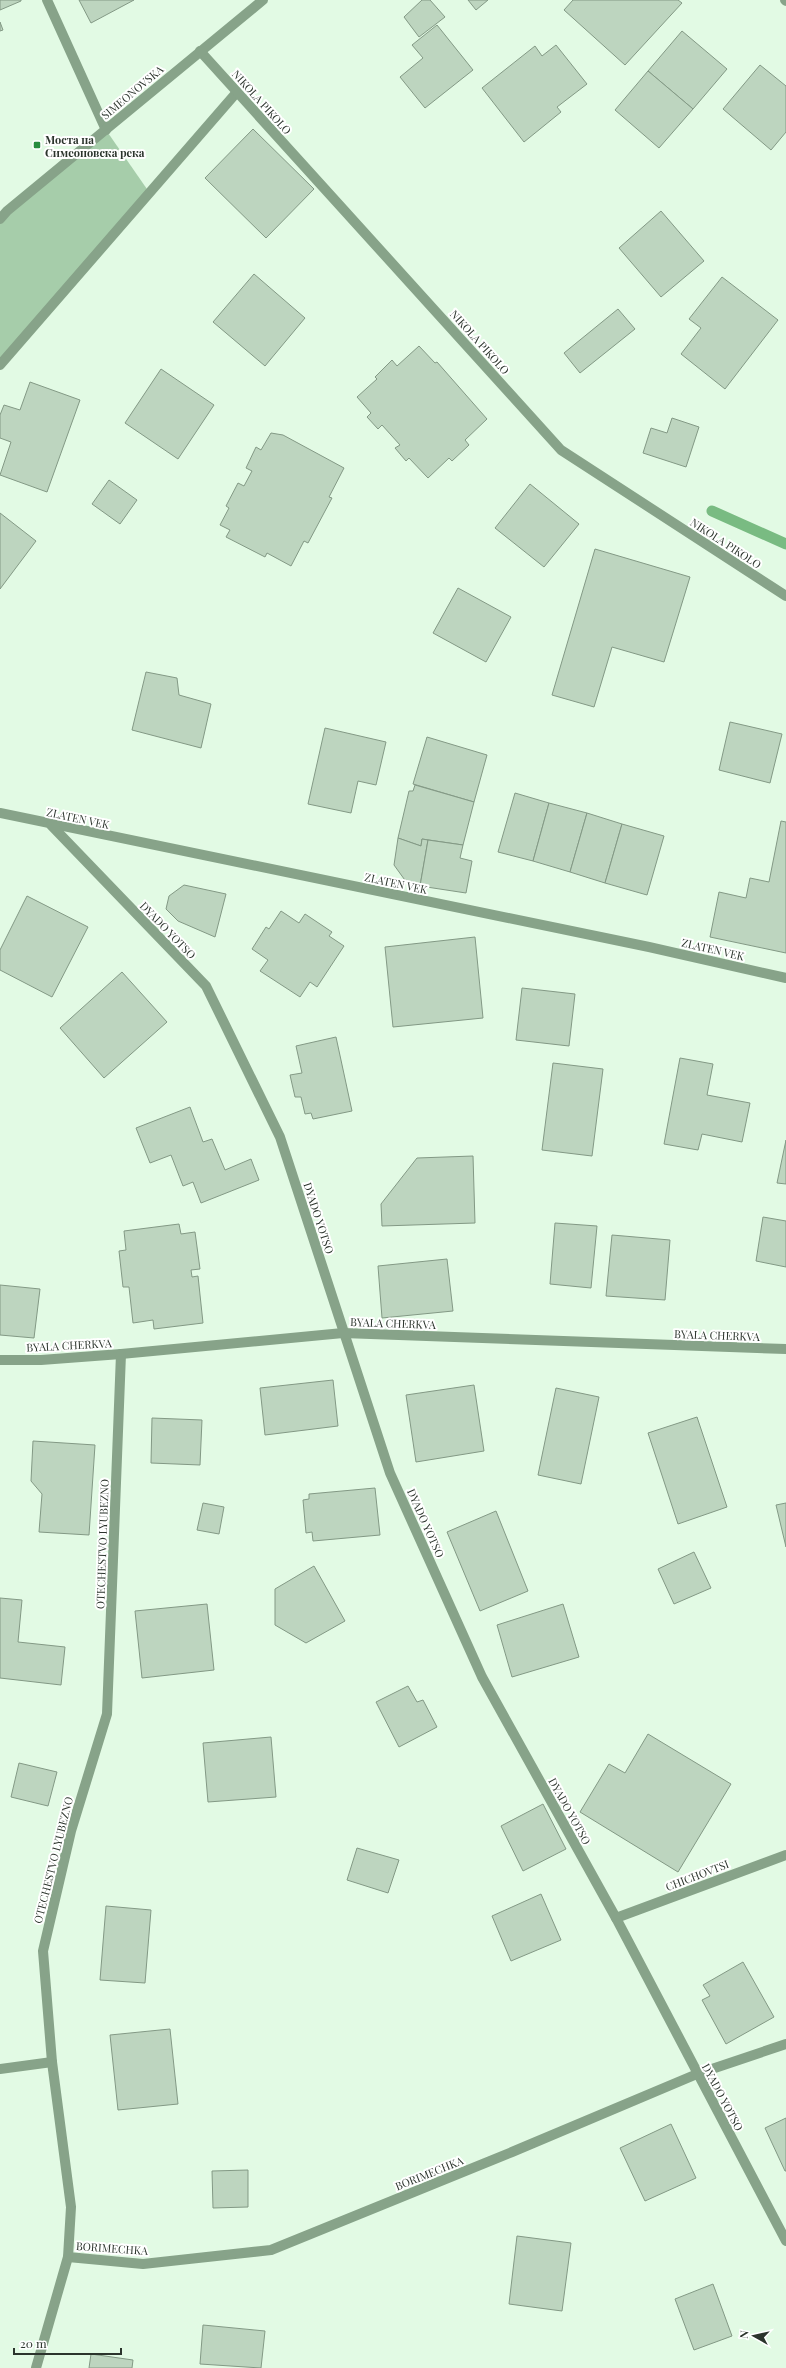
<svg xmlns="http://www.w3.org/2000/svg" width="786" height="2368" viewBox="0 0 786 2368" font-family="'Playfair Display',serif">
  <rect width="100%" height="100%" fill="#e2fae4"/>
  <!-- green -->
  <polygon fill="#a6cdaa" points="106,130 149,192 0,365 0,219"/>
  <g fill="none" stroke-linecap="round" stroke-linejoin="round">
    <!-- stream -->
    <polyline stroke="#79bb82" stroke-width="11" points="712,511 786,544"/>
  </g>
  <!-- building -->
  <g fill="#bdd5bf" stroke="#839985">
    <polygon points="0,0 21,0 21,1 0,10"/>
    <polygon points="79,0 134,0 91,23"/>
    <polygon points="422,0 430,0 445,17 419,37 404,17"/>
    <polygon points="468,0 488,0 476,10"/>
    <polygon points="573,0 678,0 682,3 625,65 564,10"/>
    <polygon points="0,22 3,30 0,31"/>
    <polygon points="437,25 473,70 425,108 400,77 423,58 412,45"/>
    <polygon points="682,31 727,69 693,109 648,71"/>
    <polygon points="556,45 587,84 557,107 561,112 524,142 482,88 535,46 542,56"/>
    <polygon points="760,65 786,86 786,132 771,150 723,109"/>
    <polygon points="648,71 693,109 659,148 615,110"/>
    <polygon points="253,129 314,189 266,238 205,178"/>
    <polygon points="661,211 704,261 661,297 619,248"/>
    <polygon points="254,274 305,318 265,366 213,322"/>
    <polygon points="722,277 778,320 725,389 681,354 701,328 689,319"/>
    <polygon points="618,309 635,329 580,373 564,353"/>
    <polygon points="419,346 435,363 437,362 487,419 465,440 469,445 452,461 449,458 428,478 409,458 406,461 395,448 400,445 382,425 378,429 367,417 371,413 357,397 377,379 375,377 392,360 397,366"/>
    <polygon points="161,369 214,405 178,459 125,423"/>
    <polygon points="30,382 80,400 47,492 0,475 11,442 0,438 0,415 4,405 20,410"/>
    <polygon points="672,418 699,427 686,467 643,453 651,428 667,433"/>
    <polygon points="271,433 283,435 344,468 329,497 332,498 308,543 304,541 291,566 267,553 265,557 226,537 230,530 220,525 229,508 226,506 238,483 244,486 252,471 246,468 256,447 261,450"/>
    <polygon points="109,480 137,500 120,524 92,504"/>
    <polygon points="530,484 579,524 544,567 495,528"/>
    <polygon points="0,513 36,541 0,589"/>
    <polygon points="595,549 690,577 664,662 612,647 594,707 552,695"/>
    <polygon points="458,588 511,617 486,662 433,633"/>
    <polygon points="146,672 177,678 179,695 211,704 201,748 132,730"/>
    <polygon points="730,722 782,734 770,783 719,770"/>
    <polygon points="325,728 386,742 376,785 358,781 351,813 308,804"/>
    <polygon points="427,737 487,755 474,802 413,784"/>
    <polygon points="415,785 474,802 463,845 422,839 421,846 398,838 409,791 413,791"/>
    <polygon points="515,793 549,803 533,861 498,852"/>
    <polygon points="549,803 587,813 570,872 533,861"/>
    <polygon points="587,813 622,824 605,883 570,872"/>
    <polygon points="781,821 786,822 786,953 710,937 719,892 746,898 750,878 769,882"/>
    <polygon points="622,824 664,836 647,895 605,883"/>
    <polygon points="398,838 421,846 422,839 428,840 420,886 407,883 394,865"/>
    <polygon points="428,840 463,845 460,858 472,861 466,893 420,886"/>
    <polygon points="184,885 226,894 215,937 178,921 166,909 169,896"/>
    <polygon points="27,896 88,927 52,997 0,970 0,950"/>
    <polygon points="281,911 299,923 305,914 332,932 329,936 344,946 317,987 310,982 300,997 260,971 268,960 252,949 266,927 269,929"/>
    <polygon points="475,937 483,1018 393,1027 385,947"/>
    <polygon points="122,972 167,1022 104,1078 60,1028"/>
    <polygon points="522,988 575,994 569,1046 516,1040"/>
    <polygon points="336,1037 352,1111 313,1119 311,1113 305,1114 301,1097 295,1097 290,1075 302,1073 296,1046"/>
    <polygon points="680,1058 713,1064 707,1095 750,1103 742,1142 702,1134 698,1150 664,1144"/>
    <polygon points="553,1063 603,1069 592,1156 542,1150"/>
    <polygon points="190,1107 203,1142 212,1139 225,1170 251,1159 259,1180 201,1203 193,1182 183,1186 171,1155 150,1163 136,1128"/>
    <polygon points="786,1140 786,1184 777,1183"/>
    <polygon points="473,1156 475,1223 382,1226 381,1204 417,1158"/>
    <polygon points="763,1217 786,1221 786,1267 756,1261"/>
    <polygon points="555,1223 597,1226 591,1288 550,1284"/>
    <polygon points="179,1224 181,1234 195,1232 200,1269 191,1270 192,1277 198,1276 203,1323 154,1329 153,1320 133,1323 129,1287 123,1287 119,1251 126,1250 124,1231"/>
    <polygon points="612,1235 670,1240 665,1300 606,1296"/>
    <polygon points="447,1259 453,1311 382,1318 378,1266"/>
    <polygon points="0,1285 40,1289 34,1338 0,1335"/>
    <polygon points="333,1380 338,1426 265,1435 260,1388"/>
    <polygon points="474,1385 484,1451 416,1462 406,1395"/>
    <polygon points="556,1388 599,1397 581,1484 538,1475"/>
    <polygon points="697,1417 727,1507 678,1524 648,1433"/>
    <polygon points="152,1418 202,1420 200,1465 151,1463"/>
    <polygon points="33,1441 95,1445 89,1535 39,1532 42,1494 31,1481"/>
    <polygon points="375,1488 380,1535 313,1541 312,1532 306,1533 303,1500 309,1499 309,1494"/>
    <polygon points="203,1503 224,1507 219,1534 197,1530"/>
    <polygon points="786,1503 786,1547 776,1505"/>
    <polygon points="496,1511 528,1591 480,1611 447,1532"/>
    <polygon points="694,1552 711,1588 674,1604 658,1569"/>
    <polygon points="314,1566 345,1621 306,1643 275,1625 275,1589"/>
    <polygon points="0,1598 22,1600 18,1642 65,1647 61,1685 0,1678"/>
    <polygon points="207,1604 214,1670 142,1678 135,1611"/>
    <polygon points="563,1604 579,1657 512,1677 497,1625"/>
    <polygon points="408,1686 417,1702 423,1700 437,1727 399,1747 376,1702"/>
    <polygon points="648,1734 731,1784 678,1872 580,1812 609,1764 625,1773"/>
    <polygon points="271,1737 276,1797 208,1802 203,1743"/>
    <polygon points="19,1763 57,1772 48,1806 11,1797"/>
    <polygon points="543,1804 566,1849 523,1871 501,1826"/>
    <polygon points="357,1848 399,1860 388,1893 347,1880"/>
    <polygon points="541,1894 561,1940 511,1961 492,1916"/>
    <polygon points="106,1906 151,1910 145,1983 100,1980"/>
    <polygon points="743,1962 774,2017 726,2044 702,2000 710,1996 703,1985"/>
    <polygon points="170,2029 178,2104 118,2110 110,2035"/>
    <polygon points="786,2118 786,2171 785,2171 765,2128"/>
    <polygon points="671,2124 696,2178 645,2201 620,2148"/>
    <polygon points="248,2170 248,2207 213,2208 212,2171"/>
    <polygon points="517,2236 571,2243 562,2311 509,2304"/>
    <polygon points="713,2284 732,2336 694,2350 675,2299"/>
    <polygon points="203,2325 265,2331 261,2368 200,2364"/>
    <polygon points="91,2354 133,2360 132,2368 89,2368"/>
  </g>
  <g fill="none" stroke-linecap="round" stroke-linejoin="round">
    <!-- service -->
    <g stroke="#87a389" stroke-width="10">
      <polyline points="0,365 237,92"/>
      <polyline points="616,1918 786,1855"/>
    </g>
    <!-- minor -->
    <g stroke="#87a389" stroke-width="10">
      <polyline points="47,0 106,130"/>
      <polyline points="785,0 786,1"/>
      <polyline points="200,51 561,450 786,596"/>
      <polyline points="0,813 649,947 786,978"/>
      <polyline points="51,825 206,986 280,1137 390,1473 482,1677 616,1918 786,2241"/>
      <polyline points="0,1360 41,1360 121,1354 343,1333 786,1349"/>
      <polyline points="0,2069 52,2062"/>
      <polyline points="68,2257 143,2264 271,2250 512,2152 697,2074 786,2044"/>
      <polyline points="36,2368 68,2257 71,2207 52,2062 43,1951 71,1831 107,1714 121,1354"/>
    </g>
    <!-- tertiary -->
    <polyline stroke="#87a389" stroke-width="10" points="0,219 7,211 263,0"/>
  </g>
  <!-- markers -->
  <rect fill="#298c40" stroke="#fff" stroke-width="1.5" x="33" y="141" width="8" height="8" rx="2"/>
  <g text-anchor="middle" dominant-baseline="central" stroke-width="4" stroke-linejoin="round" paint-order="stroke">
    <!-- street labels -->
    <g font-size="11" fill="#2b342c" stroke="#fff">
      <text transform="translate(132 92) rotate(-40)">SIMEONOVSKA</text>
      <text transform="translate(262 102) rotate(48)">NIKOLA PIKOLO</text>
      <text transform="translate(480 342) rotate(48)">NIKOLA PIKOLO</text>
      <text transform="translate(726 543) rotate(33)">NIKOLA PIKOLO</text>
      <text transform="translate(78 818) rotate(12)">ZLATEN VEK</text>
      <text transform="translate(396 883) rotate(12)">ZLATEN VEK</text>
      <text transform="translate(168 930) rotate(46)">DYADO YOTSO</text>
      <text transform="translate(713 949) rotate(13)">ZLATEN VEK</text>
      <text transform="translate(319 1218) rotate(72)">DYADO YOTSO</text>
      <text transform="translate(393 1323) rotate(2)">BYALA CHERKVA</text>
      <text transform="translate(717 1335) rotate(2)">BYALA CHERKVA</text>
      <text transform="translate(69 1345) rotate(-3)">BYALA CHERKVA</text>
      <text transform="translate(426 1523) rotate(66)">DYADO YOTSO</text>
      <text transform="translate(102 1544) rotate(-88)">OTECHESTVO LYUBEZNO</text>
      <text transform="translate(570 1811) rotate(61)">DYADO YOTSO</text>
      <text transform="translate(53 1860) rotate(-76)">OTECHESTVO LYUBEZNO</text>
      <text transform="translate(697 1875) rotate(-21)">CHICHOVTSI</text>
      <text transform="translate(723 2097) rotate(62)">DYADO YOTSO</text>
      <text transform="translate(429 2173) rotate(-22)">BORIMECHKA</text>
      <text transform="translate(112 2248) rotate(4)">BORIMECHKA</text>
    </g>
    <!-- poi labels -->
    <g font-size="11" font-weight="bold" fill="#2b342c" stroke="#fff" text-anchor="start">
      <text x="45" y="139">Моста на<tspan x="45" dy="13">Симеоновска река</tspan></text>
    </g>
  </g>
  <!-- north arrow -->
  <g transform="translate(754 2336) rotate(278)" stroke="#ffffff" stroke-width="3" paint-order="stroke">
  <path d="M0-3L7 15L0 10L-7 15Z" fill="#2b342c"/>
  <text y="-6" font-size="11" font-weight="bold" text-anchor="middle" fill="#2b342c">N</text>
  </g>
  <!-- scale -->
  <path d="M14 2348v6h107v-6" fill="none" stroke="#2b342c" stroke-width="2"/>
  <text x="20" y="2348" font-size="12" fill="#2b342c" stroke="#ffffff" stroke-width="3" paint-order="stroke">20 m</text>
</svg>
